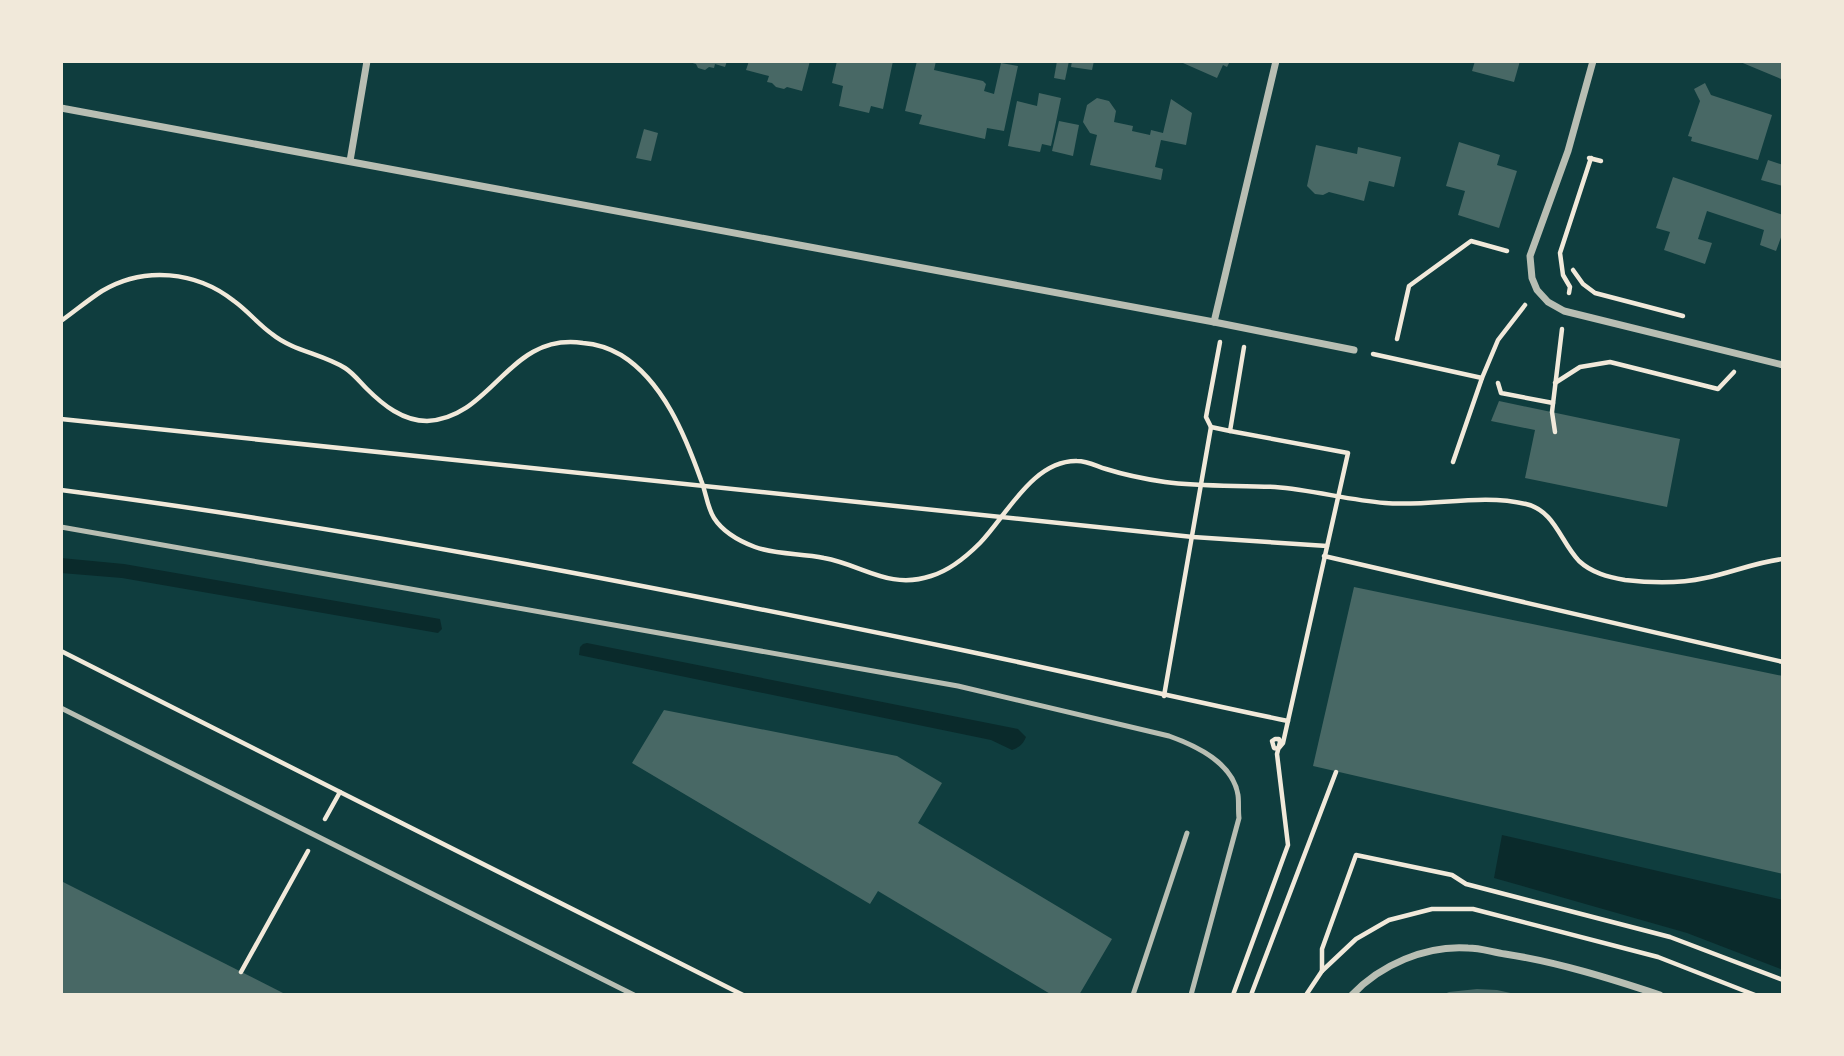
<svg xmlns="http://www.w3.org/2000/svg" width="1844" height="1056" viewBox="0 0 1844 1056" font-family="Quicksand,sans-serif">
  <rect width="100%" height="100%" fill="#0f3d3e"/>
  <!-- water -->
  <g fill="#0a2a2b">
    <polygon points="61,558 124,564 440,619 442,629 438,633 122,578 61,573"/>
    <path d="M587 643 1018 729 1026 737C1023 744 1020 747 1012 750L991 740 579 655 580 647 583 644Z"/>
    <polygon points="1502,835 1783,900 1783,970 1687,933 1494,878"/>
  </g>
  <!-- building -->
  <g fill="#486865">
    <polygon points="686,61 727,61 725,67 715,64 714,68 709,67 705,70 698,68 696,64"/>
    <polygon points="749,61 810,61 802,91 787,87 784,89 776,87 772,83 767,82 769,76 746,70"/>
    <polygon points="837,61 893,61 883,109 871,106 869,113 839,106 843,86 832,83"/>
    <polygon points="917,61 936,61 934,70 983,81 986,84 984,91 994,94 1001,63 1018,66 1004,131 987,128 985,139 919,124 922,115 905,111"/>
    <polygon points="1057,61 1069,61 1065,80 1054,78"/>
    <polygon points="1072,61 1094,61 1092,70 1071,67"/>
    <polygon points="1184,61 1230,61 1227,67 1223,65 1217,78 1183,63"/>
    <polygon points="1475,61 1520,61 1514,82 1472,71"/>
    <polygon points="1738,61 1783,61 1783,74 1781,79"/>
    <polygon points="1705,83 1711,95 1772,115 1758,160 1691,141 1692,137 1688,136 1700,101 1694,89"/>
    <polygon points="1039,93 1061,98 1051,146 1042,144 1040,152 1008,146 1017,101 1037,106"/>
    <polygon points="1097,98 1109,101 1116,111 1114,122 1133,126 1132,131 1150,135 1151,130 1163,133 1171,99 1192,113 1186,145 1161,140 1155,167 1163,169 1161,180 1090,165 1097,135 1090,133 1083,122 1087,105"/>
    <polygon points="1059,121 1079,125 1073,156 1052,151"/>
    <polygon points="644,129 658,133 651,161 636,158"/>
    <polygon points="1459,142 1500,155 1497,165 1517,171 1499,228 1458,215 1465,191 1446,186"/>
    <polygon points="1316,145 1357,154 1358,147 1401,157 1394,187 1369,181 1364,201 1329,192 1323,195 1315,194 1307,186"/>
    <polygon points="1768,160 1783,165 1783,186 1761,180"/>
    <polygon points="1673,177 1783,215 1783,232 1776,251 1760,245 1764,230 1707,211 1698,239 1712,243 1705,264 1664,250 1670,232 1656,228"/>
    <polygon points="1499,401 1680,439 1667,507 1525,478 1535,430 1491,421"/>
    <polygon points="1354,587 1783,676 1783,874 1313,766"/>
    <polygon points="664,710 897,756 942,783 918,823 1112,939 1079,995 1052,995 878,891 870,904 632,763"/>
    <polygon points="61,881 287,995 61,995"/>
    <polygon points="1477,989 1497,990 1515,994 1442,995 1449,992"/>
  </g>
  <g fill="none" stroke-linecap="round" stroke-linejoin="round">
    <!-- path -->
    <g stroke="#f1e9da" stroke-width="4.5">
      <polyline points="1589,158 1601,161"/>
      <polyline points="1573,270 1583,284 1595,293 1683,316"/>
      <polyline points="1569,293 1570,287 1563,275 1560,253 1591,158"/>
      <path d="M61 321C75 311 88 300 102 291 144 266 196 271 234 301 248 311 258 324 272 334 293 351 323 354 345 368 353 373 360 382 367 389 383 405 403 421 427 421 493 418 508 332 583 343 596 344 609 348 621 355 663 381 685 435 701 480 706 492 707 507 714 518 723 532 739 541 755 547 777 555 801 553 824 558 863 565 889 590 931 576 948 571 967 556 980 543 1007 515 1033 460 1077 461 1088 461 1096 466 1106 469 1125 475 1145 479 1165 482 1202 487 1238 485 1275 487 1313 490 1348 500 1385 503 1431 507 1481 493 1526 504 1555 511 1560 541 1579 561 1592 573 1608 577 1625 580 1651 583 1678 584 1705 578 1731 573 1756 562 1783 559"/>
      <polyline points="1397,339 1409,286 1471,241 1507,251"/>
      <polyline points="1373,354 1482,378"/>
      <polyline points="1498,383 1501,393 1553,403"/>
      <polyline points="1555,383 1580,367 1610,362 1718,389 1734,372"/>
      <polyline points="61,419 1193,537 1327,546"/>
      <polyline points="1211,427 1206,417 1220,342"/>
      <polyline points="1230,431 1348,453 1283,743 1278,749 1274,748 1272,741 1275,739 1279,739 1280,742 1277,754 1288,845 1233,995"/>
      <polyline points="1555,432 1552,412 1562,329"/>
      <polyline points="1453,462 1482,378 1498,340 1525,305"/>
      <path d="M61 490C362 529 660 588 957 649 1067 672 1177 698 1288 721"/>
      <polyline points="1324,556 1783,662"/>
      <polyline points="61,651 340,792"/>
      <polyline points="1164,696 1211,427 1230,431 1244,347"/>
      <polyline points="325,819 340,792 743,995"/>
      <polyline points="1322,971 1322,949 1356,855 1452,875 1466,884 1670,937 1783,980"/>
      <polyline points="241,972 308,851"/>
      <polyline points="1251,995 1336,772"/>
      <polyline points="1306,995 1322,971 1356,939 1389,920 1432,909 1473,909 1658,957 1755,995"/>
    </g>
    <!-- service -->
    <g stroke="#b8beb3" stroke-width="5">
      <path d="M61 527 958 686 1169 736C1197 746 1233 763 1238 795 1239 802 1238 810 1239 818L1191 995"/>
      <polyline points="61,708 634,995"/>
      <polyline points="1133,995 1187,833"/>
    </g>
    <!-- minor -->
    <g stroke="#b8beb3" stroke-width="7">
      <polyline points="1593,61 1568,151 1530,256 1532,278 1537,290 1548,302 1564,311 1783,365"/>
      <polyline points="61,108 1214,322 1354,350"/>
      <polyline points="350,161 367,61"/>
      <polyline points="1214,322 1276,61"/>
      <path d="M1352 995C1380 965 1426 945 1468 948 1480 948 1492 952 1505 954 1557 962 1609 978 1660 995"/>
    </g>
  </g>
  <!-- border -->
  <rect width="1844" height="1056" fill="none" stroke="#f1e9da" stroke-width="126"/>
</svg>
